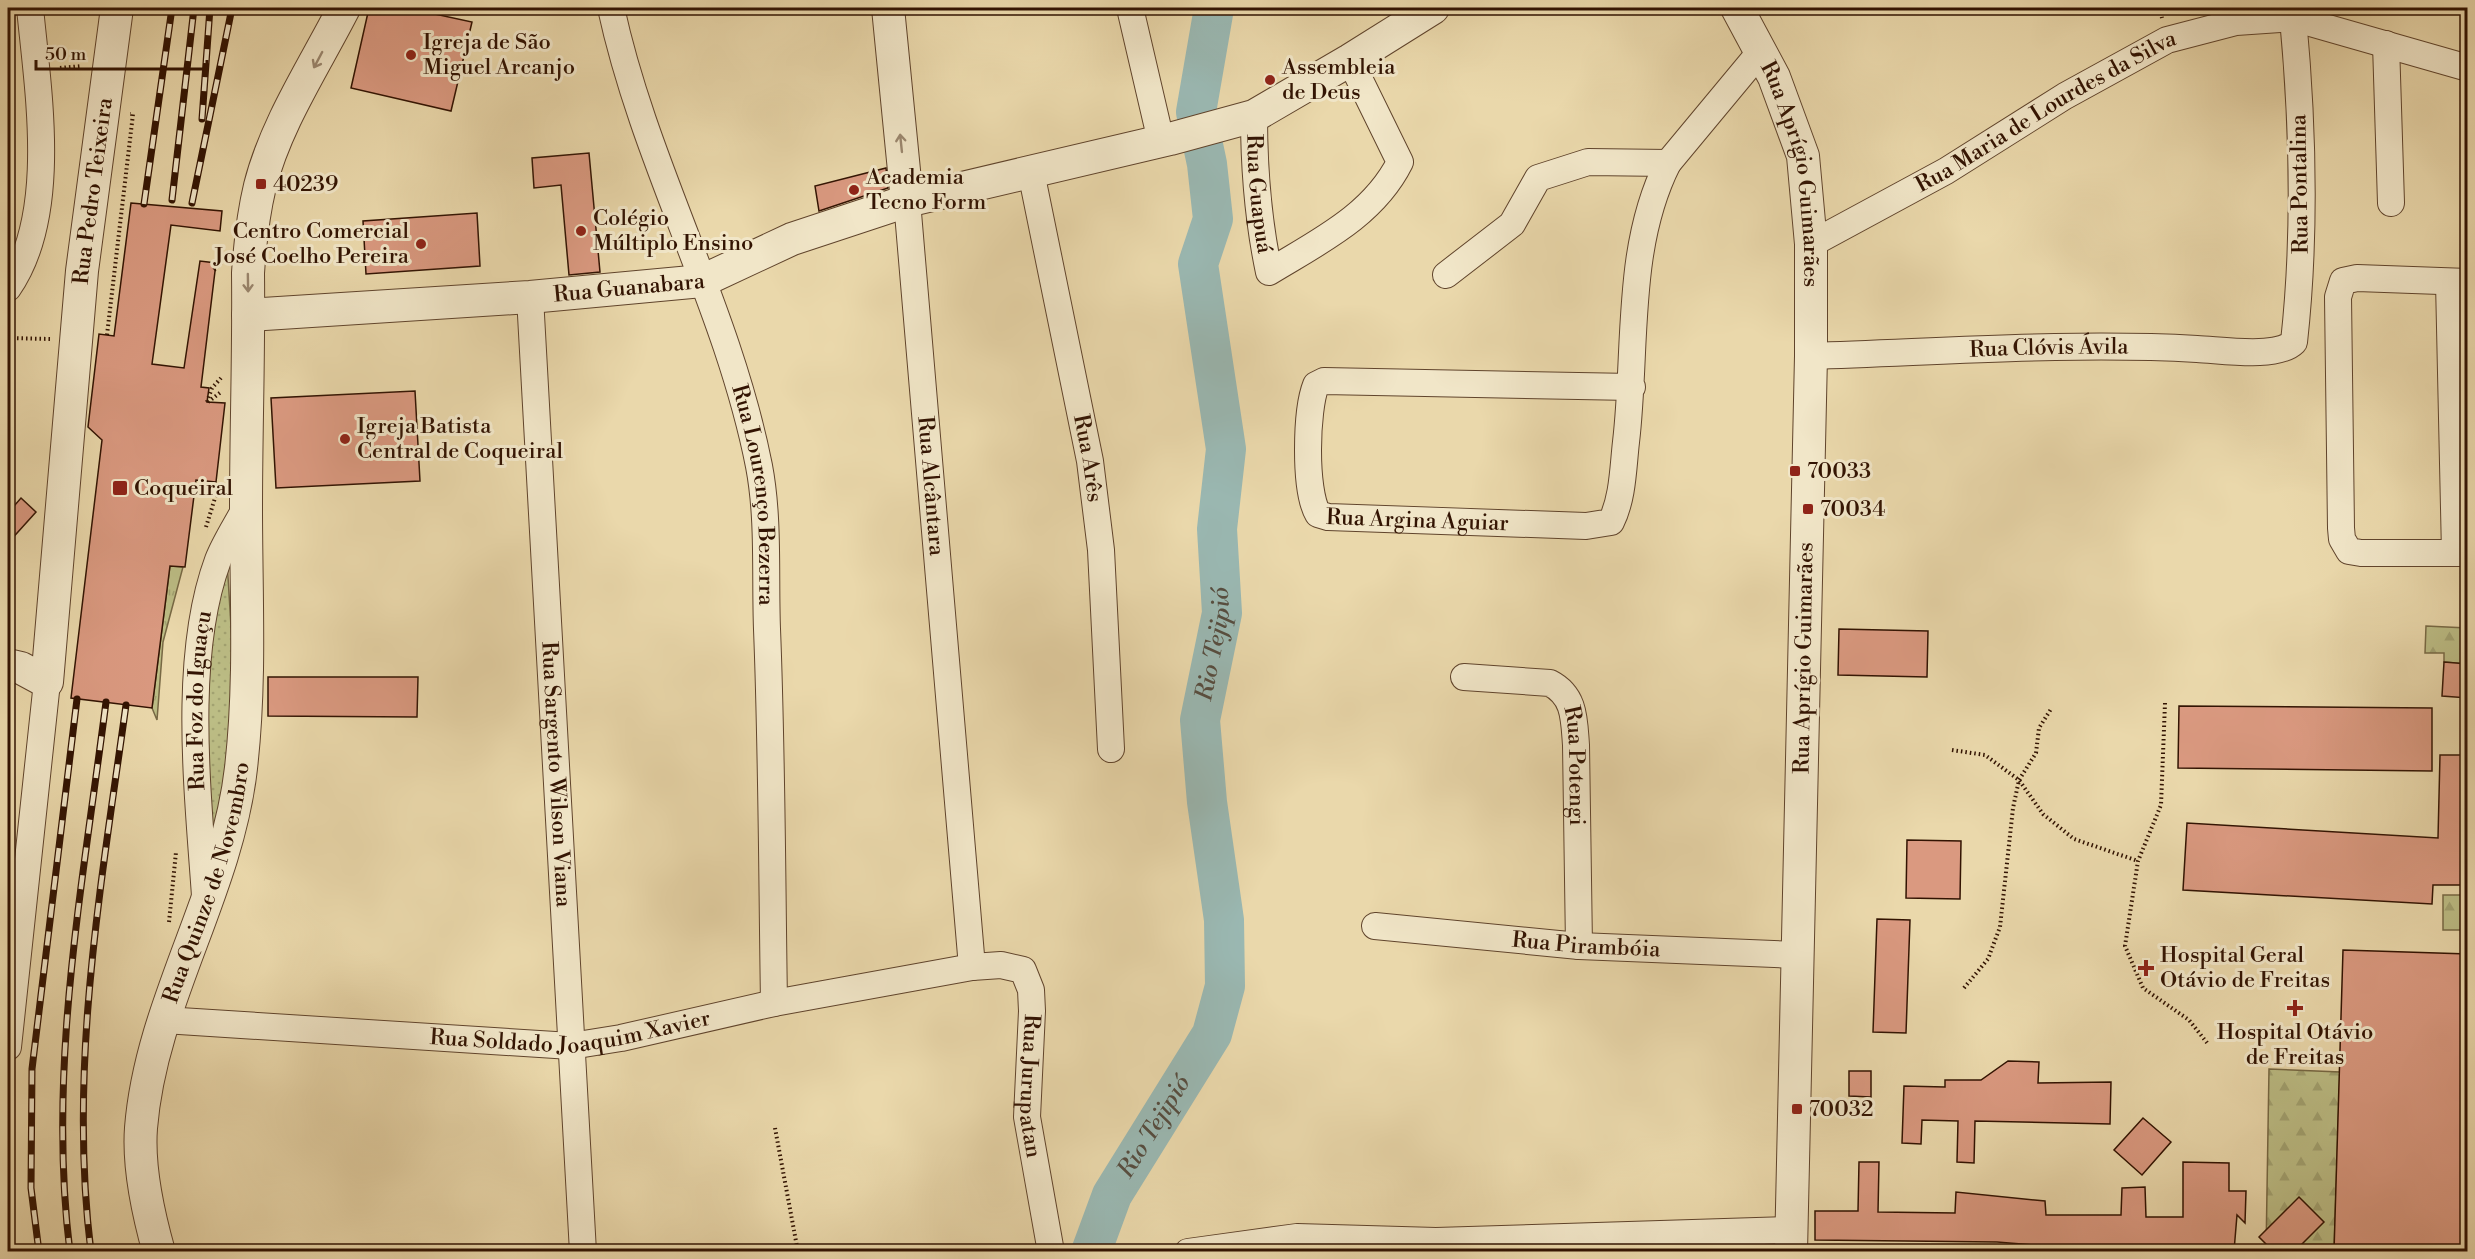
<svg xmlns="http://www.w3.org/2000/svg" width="2475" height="1259" viewBox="0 0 2475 1259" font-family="'Libre Bodoni',serif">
  <defs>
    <pattern id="grass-tufts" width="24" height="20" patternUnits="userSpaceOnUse" patternTransform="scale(1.5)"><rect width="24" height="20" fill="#bcbd85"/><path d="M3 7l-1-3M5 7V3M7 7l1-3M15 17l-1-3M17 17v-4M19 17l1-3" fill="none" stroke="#a2a271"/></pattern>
    <pattern id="forest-firs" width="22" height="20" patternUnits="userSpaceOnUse" patternTransform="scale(1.5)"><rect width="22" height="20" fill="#bcbd85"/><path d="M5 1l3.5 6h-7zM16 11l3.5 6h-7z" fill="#a2a271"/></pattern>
    <pattern id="park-dots" width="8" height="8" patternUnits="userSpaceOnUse" patternTransform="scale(1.5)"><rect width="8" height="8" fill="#bcbd85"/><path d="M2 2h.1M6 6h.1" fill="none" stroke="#a2a271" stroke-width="1.8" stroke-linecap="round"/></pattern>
  </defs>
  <rect width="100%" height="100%" fill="#ead8ab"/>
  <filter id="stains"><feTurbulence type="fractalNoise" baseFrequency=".00333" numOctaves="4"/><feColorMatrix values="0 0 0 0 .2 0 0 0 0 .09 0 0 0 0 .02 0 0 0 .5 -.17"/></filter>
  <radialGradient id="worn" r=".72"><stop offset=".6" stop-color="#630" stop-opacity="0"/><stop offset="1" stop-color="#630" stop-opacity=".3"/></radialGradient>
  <!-- grass -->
  <polygon fill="url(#grass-tufts)" stroke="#776844" stroke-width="1.5" points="170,566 183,567 163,642 157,720 152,708"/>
  <!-- forest -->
  <g fill="url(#forest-firs)" stroke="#776844" stroke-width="1.5">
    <polygon points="2426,626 2467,628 2467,664 2444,662 2444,653 2425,653"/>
    <rect x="2443" y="895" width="24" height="35"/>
    <polygon points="2269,1069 2340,1072 2334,1251 2266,1252"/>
  </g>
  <!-- park -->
  <polygon fill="url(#park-dots)" stroke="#776844" stroke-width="1.5" points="227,560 235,693 224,812 209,844 201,676"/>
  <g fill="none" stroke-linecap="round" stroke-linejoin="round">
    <!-- river -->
    <path stroke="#9ab8b2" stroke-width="40" id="s1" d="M1091 1252 1112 1195 1212 1034 1225 986 1224 920 1207 802 1200 720 1222 613 1217 529 1226 449 1198 264 1213 219 1207 164 1196 112 1214 8"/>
  </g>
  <!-- building -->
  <g fill="#da9980" stroke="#321302" stroke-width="1.5">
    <polygon points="369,8 407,8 472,22 451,111 351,88"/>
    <polygon points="589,153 600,272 569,275 561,185 534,188 532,158"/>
    <polygon points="886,168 888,188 819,211 815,186"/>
    <polygon points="131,203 222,211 220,231 171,225 152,364 184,368 200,261 216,263 201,387 209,388 207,402 225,403 216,482 196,480 185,567 170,566 152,708 71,698 102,440 88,427 99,334 114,336"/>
    <polygon points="477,213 480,266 366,274 363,221"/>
    <polygon points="415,391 420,481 276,488 271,398"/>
    <polygon points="21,498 36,512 8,543 8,513"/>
    <polygon points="1839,629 1928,631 1927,677 1838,675"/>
    <polygon points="2444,662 2468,664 2468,698 2442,696"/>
    <polygon points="268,677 418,677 417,717 268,716"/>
    <polygon points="2179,706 2432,708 2432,771 2178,768"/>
    <polygon points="2440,755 2468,755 2468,885 2433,885 2432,904 2183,890 2187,823 2438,838"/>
    <polygon points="1907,840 1961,841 1960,899 1906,898"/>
    <polygon points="1877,919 1910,920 1906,1033 1873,1032"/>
    <polygon points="2343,950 2468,954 2468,1251 2334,1251"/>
    <polygon points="2008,1061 2039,1062 2038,1083 2111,1082 2110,1124 1975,1121 1974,1163 1957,1162 1958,1121 1922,1120 1921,1144 1902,1143 1904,1086 1945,1087 1945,1080 1981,1080"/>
    <polygon points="1849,1071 1871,1071 1871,1097 1849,1096"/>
    <polygon points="2143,1118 2171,1142 2142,1175 2114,1150"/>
    <polygon points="1859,1162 1879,1162 1878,1212 1955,1213 1956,1192 2045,1201 2046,1215 2121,1215 2122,1188 2145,1187 2146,1217 2183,1217 2183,1162 2229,1163 2229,1191 2246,1191 2245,1223 2237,1215 2234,1251 2112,1251 1997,1242 1815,1240 1815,1211 1858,1211"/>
    <polygon points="2299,1197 2324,1222 2295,1251 2273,1251 2259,1237"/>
  </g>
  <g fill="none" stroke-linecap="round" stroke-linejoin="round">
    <defs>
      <g id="minor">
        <path id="s2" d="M611 8C645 165 728 308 759 466 769 518 765 576 767 629 772 754 772 879 774 1003"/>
        <polyline points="1130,8 1161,141"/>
        <polyline points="2386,44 2391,203"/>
        <path id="s3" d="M1254 116C1254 169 1258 220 1269 272 1318 242 1373 216 1400 162L1350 60"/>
        <path id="s4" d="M1031 172 1090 461 1101 550 1111 749"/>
        <path id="s5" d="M907 201 972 967"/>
        <path id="s6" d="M1811 244 1946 171 2065 96 2167 40 2236 22 2293 18 2468 68"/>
        <polyline points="1446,275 1512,224 1538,178 1588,162 1668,163"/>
        <polyline points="2449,282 2455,553"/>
        <polyline points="2468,282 2357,278 2343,281 2338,297 2341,528 2342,539 2349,551 2361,553 2468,553"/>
        <path d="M8 288C59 215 38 92 30 8"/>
        <path id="s7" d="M530 297 583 1252"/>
        <path id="s8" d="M1811 356C1940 352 2069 342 2197 349 2222 350 2277 359 2294 342 2306 234 2303 125 2293 18"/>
        <path id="s9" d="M1632 387 1324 381 1316 385C1306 410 1304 490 1318 514L1328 517 1586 526 1611 522C1623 498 1623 468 1626 442 1637 349 1625 248 1668 163L1761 51"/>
        <path id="s10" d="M1464 677 1550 683C1575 696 1574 719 1576 745L1579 946"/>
        <path id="s11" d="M205 896C198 793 182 657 218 560 225 542 237 524 246 507"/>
        <path id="s12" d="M1375 926 1579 946 1797 955"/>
        <path id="s13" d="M164 1020 571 1046 621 1038 774 1003 972 967 1001 965 1023 970 1031 990 1032 1011 1027 1117 1051 1252"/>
        <polyline points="8,1047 47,682"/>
        <polyline points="1188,1252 1297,1237 1436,1241 1792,1230"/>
      </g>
      <g id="tertiary">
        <polyline points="888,8 907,201"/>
        <path id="s14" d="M1737 8 1774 77 1803 156 1811 244V356L1791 1252"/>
        <path id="s15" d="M248 315 530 297 702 281 792 239 907 201 1170 139 1254 116 1350 60 1433 8"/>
        <path id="s16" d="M8 665 21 668 47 682 82 271 117 8"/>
        <path id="s17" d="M159 1252C148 1213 138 1168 141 1128 151 1002 227 893 241 768 251 681 246 595 246 508 246 429 249 351 248 273 250 243 253 215 260 186 276 123 315 65 344 8"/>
      </g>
    </defs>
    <!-- minor casing -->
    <use href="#minor" stroke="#60442c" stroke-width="28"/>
    <!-- tertiary casing -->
    <use href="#tertiary" stroke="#60442c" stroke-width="34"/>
    <!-- path -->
    <g stroke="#321302" stroke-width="4" stroke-dasharray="1.5 3" stroke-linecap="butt">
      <polyline points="2160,8 2162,18"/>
      <polyline points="60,68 82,66"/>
      <polyline points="214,270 221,263"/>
      <polyline points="107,335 133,114 130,114"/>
      <polyline points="8,338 50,339"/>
      <polyline points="207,402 212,388 221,378"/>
      <polyline points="208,402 221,392"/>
      <polyline points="201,481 215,493"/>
      <polyline points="206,527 219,485"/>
      <polyline points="2165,703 2161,805 2138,861 2125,946 2143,988 2189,1020 2208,1044"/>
      <polyline points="1952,750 1985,755 2019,780 2043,814 2074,839 2138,861"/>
      <polyline points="169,922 176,852"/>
      <polyline points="1964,988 1988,959 2000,927 2013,808 2019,780 2036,753 2039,728 2051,709"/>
      <polyline points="775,1128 798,1252"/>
    </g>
    <!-- minor -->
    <use href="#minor" stroke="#f1e6c8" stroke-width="26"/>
    <!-- tertiary -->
    <use href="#tertiary" stroke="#f1e6c8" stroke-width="32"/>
    <defs>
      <g id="rail">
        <polyline points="202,119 210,8"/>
        <polyline points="172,200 194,8"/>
        <polyline points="192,203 232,8"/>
        <polyline points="144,204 172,8"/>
        <polyline points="39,1252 31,1188 32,1069 77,699"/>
        <path d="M70 1252C47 1069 83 883 106 702"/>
        <path d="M91 1252C68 1068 101 886 126 705"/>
      </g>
    </defs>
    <!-- rail casing -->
    <use href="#rail" stroke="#321302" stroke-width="7"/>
    <!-- rail -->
    <use href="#rail" stroke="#f1e6c8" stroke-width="4.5" stroke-dasharray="14" stroke-linecap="butt"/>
  </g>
  <!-- one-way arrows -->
  <defs><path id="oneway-shaft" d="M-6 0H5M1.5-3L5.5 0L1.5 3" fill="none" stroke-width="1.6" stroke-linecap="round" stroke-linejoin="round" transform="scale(1.5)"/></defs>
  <g stroke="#9b876f">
    <use href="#oneway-shaft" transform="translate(318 60) rotate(118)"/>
    <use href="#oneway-shaft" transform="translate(901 143) rotate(-96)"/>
    <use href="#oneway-shaft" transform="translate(248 283) rotate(89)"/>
  </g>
  <!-- markers -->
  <g fill="#8f2418" stroke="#f1e6c8" stroke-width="2">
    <circle cx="411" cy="55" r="6"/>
    <circle cx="1270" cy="80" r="6"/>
    <rect x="255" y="178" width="12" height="12" rx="3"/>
    <circle cx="854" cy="190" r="6"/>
    <circle cx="581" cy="231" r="6"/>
    <circle cx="421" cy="244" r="6"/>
    <circle cx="345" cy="439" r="6"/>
    <rect x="1789" y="465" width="12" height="12" rx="3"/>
    <rect x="112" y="480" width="16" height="16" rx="3"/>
    <rect x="1802" y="503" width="12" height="12" rx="3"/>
    <path d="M2143 959h6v6h6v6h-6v6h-6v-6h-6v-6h6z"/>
    <path d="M2292 999h6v6h6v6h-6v6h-6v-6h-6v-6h6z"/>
    <rect x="1791" y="1103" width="12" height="12" rx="3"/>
  </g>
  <g text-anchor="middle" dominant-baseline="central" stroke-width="6" stroke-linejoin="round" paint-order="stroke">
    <!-- poi labels -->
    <g font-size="22" fill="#321302" stroke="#f1e6c8" text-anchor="start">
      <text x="423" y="42">Igreja de São<tspan x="423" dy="25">Miguel Arcanjo</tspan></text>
      <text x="1282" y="67">Assembleia<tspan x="1282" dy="25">de Deus</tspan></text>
      <text x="866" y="177">Academia<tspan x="866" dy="25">Tecno Form</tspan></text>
      <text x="273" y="184">40239</text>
      <text x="593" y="218">Colégio<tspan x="593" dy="25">Múltiplo Ensino</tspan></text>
      <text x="409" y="231" text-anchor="end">Centro Comercial<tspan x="409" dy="25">José Coelho Pereira</tspan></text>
      <text x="357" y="426">Igreja Batista<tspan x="357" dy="25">Central de Coqueiral</tspan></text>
      <text x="1807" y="471">70033</text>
      <text x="134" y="488">Coqueiral</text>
      <text x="1820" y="509">70034</text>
      <text x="2160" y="955">Hospital Geral<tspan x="2160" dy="25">Otávio de Freitas</tspan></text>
      <text x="2295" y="1032" text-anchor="middle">Hospital Otávio<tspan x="2295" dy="25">de Freitas</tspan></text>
      <text x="1809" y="1109">70032</text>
    </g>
    <!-- street labels -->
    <g font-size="22" fill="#321302" stroke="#f1e6c8">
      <text stroke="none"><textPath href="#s6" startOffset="270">Rua Maria de Lourdes da Silva</textPath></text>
      <text stroke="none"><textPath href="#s14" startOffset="178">Rua Aprígio Guimarães</textPath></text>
      <text transform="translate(2300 184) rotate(-91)">Rua Pontalina</text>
      <text stroke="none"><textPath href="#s16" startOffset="536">Rua Pedro Teixeira</textPath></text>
      <text stroke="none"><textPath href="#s3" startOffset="78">Rua Guapuá</textPath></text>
      <text stroke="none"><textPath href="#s15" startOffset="382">Rua Guanabara</textPath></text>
      <text stroke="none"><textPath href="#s8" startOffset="238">Rua Clóvis Ávila</textPath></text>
      <text stroke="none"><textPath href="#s4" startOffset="292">Rua Arês</textPath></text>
      <text stroke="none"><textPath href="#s5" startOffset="286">Rua Alcântara</textPath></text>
      <text stroke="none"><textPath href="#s2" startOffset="510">Rua Lourenço Bezerra</textPath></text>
      <text stroke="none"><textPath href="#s9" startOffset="548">Rua Argina Aguiar</textPath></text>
      <text transform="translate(1804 658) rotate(-89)">Rua Aprígio Guimarães</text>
      <text stroke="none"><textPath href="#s11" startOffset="196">Rua Foz do Iguaçu</textPath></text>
      <text stroke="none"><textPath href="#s10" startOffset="178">Rua Potengi</textPath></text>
      <text stroke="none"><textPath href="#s7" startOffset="478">Rua Sargento Wilson Viana</textPath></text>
      <text stroke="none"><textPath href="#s17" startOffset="381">Rua Quinze de Novembro</textPath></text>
      <text stroke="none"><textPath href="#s12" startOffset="212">Rua Pirambóia</textPath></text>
      <text stroke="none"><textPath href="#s13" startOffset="408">Rua Soldado Joaquim Xavier</textPath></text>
      <text stroke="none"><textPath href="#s13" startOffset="986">Rua Jurupatan</textPath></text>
    </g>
    <!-- water labels -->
    <g font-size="24" font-style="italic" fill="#564d40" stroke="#f1e6c8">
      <text stroke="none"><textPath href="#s1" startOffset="645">Rio Tejipió</textPath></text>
      <text stroke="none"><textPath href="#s1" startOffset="141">Rio Tejipió</textPath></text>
    </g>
  </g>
  <!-- margin -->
  <rect width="2475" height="1259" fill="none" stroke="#ead8ab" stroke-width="30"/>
  <rect x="9" y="9" width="2457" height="1241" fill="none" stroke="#321302" stroke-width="3"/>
  <rect x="15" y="15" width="2445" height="1229" fill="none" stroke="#321302" stroke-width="1.5"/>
  <!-- scale -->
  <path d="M36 60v9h171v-9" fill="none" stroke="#321302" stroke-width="3"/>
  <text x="45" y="60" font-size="18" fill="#321302" stroke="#f1e6c8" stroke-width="4.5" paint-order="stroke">50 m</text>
  <rect width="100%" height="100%" filter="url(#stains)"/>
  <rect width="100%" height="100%" fill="url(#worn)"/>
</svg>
